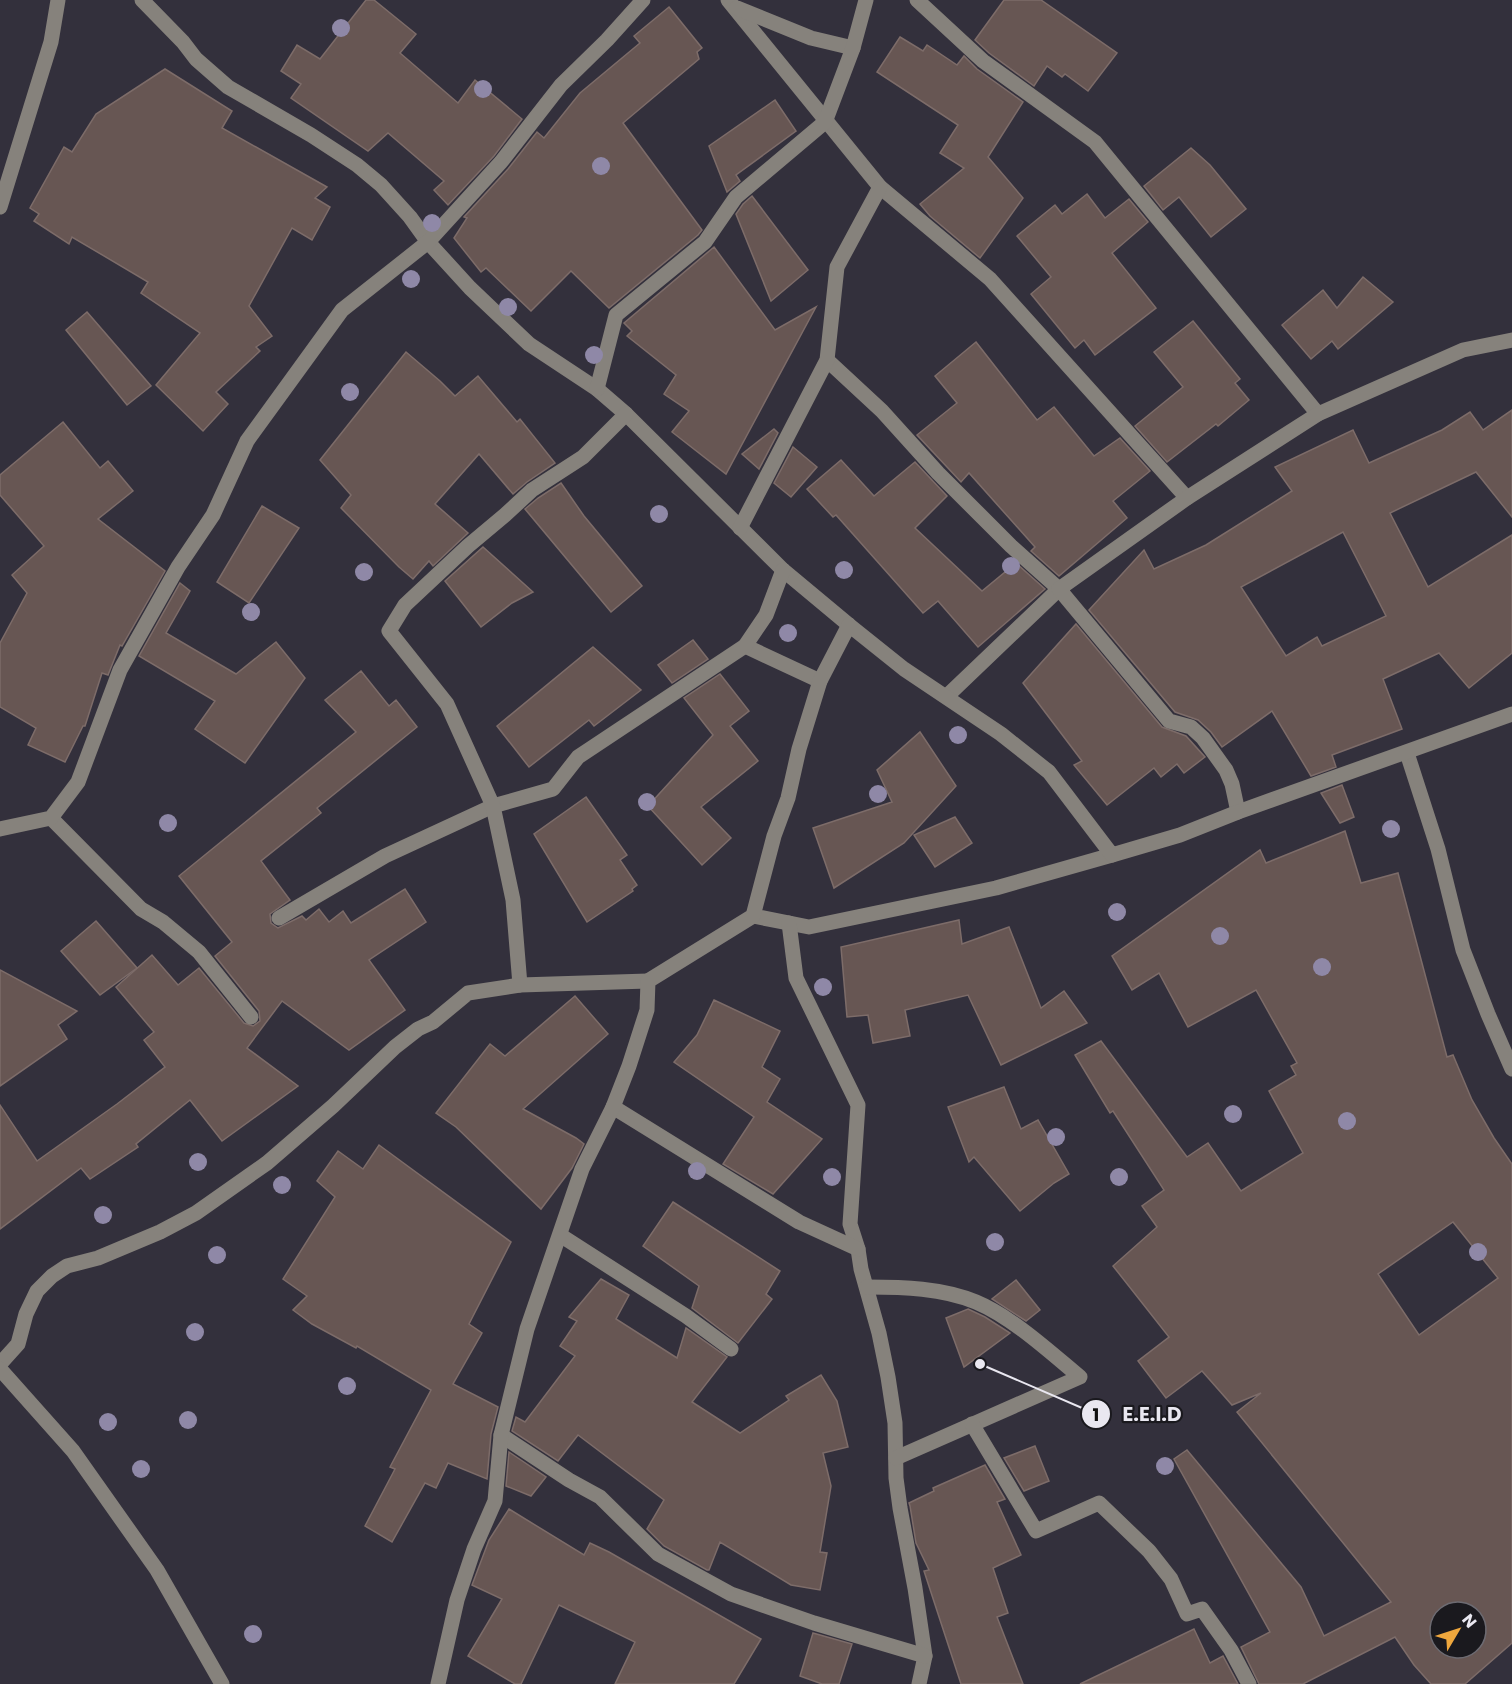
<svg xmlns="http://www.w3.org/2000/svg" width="1512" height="1684" viewBox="0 0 1512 1684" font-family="Poppins,sans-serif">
  <rect width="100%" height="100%" fill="#33303c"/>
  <!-- building -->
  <g fill="#675653" stroke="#7d6c69" stroke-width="1.5" fill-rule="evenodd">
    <polygon points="366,0 374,0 416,34 400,53 458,103 475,80 522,119 494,156 448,205 434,190 444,181 388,133 368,151 291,98 301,84 281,71 297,45 320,59"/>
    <polygon points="1004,0 1041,0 1117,53 1088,91 1065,74 1062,77 1047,66 1034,86 989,53 975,40"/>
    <polygon points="669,7 702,48 697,52 699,59 623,123 702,230 698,235 609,308 571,271 531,311 486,268 481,272 454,238 467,218 464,217 508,169 537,132 544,138 580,93 640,43 634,36"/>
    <polygon points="900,37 923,51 927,45 957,65 964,56 977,69 1023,102 988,157 1023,198 980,258 930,216 920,204 964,168 940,153 958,125 877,72"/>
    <polygon points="165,69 232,111 222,128 327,187 315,198 330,207 312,240 292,228 249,306 272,336 256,347 260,351 216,392 228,404 203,431 156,385 200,333 141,293 148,282 72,237 69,244 34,221 39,214 30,208 64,147 72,152 96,114"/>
    <polygon points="775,100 796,131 736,175 740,181 727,192 709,146"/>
    <polygon points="1191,148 1210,165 1246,209 1211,237 1179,197 1163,210 1144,186"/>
    <polygon points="1087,194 1105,218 1129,199 1148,222 1112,253 1156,308 1095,355 1084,340 1075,348 1031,294 1051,277 1017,236 1055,205 1062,214"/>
    <polygon points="752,196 808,270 771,301 736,214 743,204"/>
    <polygon points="714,247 775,330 816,307 726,474 672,432 689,411 664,394 676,375 627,336 632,331 624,323"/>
    <polygon points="1363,277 1393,302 1338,349 1332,341 1311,359 1282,325 1323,290 1337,308"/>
    <polygon points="87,312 151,386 127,405 66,330"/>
    <polygon points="1193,321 1240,379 1235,383 1249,400 1218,426 1216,424 1167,462 1135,426 1183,387 1154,352"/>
    <polygon points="976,342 1037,420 1054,407 1094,456 1120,438 1150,471 1113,501 1127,518 1059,576 1031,551 1035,547 969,473 961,482 917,435 957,403 935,376"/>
    <polygon points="406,352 440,381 455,396 478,376 517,422 520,419 555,463 527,482 513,494 479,454 435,504 468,533 433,566 429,561 413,579 399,567 341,508 351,495 320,460"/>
    <path d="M1512 410V517L1476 472 1390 513 1428 587 1512 535V653L1469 688 1439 653 1383 679 1402 729 1332 755 1336 767 1311 776 1272 711 1222 747 1211 732 1198 720 1175 712 1089 610 1144 550 1154 569 1206 545 1292 491 1275 467 1353 430 1369 463 1442 430 1470 412 1483 430ZM1343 532 1386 616 1322 646 1317 637 1286 656 1241 587Z"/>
    <polygon points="63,422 100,468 108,461 133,491 98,519 165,571 122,646 120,645 108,675 102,673 85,726 83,726 65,762 28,745 36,728 0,707 0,643 27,593 12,575 44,546 0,495 0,475"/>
    <polygon points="774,429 778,433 759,469 742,454"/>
    <polygon points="793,447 817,467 791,497 774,483"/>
    <polygon points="841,460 874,496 915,462 947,496 915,528 982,591 1016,563 1045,589 978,647 938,601 923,613 836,515 833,517 807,489"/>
    <polygon points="561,483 584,516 642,586 611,612 525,509 538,498"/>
    <polygon points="262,506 299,528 249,603 217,582"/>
    <polygon points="483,547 533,592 512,603 481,627 445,581"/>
    <polygon points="180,583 190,591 166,633 236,674 276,642 305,678 245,763 195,729 215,701 139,656"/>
    <polygon points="1076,624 1162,727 1186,736 1205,757 1184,773 1177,764 1161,777 1154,768 1107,805 1074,765 1082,761 1023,683"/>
    <polygon points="693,640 708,659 672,683 658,665"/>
    <polygon points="593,647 641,690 594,726 589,720 529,767 497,726"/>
    <polygon points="361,671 389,706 396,700 417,727 317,808 321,813 261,861 290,900 270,914 271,923 278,928 302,916 306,920 319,909 329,922 343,911 351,923 405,889 426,922 369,960 405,1010 349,1050 282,1001 247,1048 298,1086 222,1141 190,1100 136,1144 138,1147 90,1179 81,1168 0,1229 0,1105 37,1161 117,1104 165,1067 144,1040 154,1032 116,987 152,955 178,985 199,968 244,1023 253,1026 260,1021 259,1011 215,956 232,942 179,876 356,732 325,700"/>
    <polygon points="720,674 749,711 730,726 758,761 701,807 731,838 702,865 648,806 713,735 684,698"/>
    <polygon points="920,732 956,786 904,843 834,888 813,828 892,802 877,770"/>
    <polygon points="1342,785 1354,817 1340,823 1321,793"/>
    <polygon points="586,797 627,855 620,860 637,885 632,889 633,891 587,922 534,834"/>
    <polygon points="955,817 972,843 935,867 914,835"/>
    <path d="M1345 831 1361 883 1398 873 1447 1057 1453 1055 1472 1100 1494 1138 1512 1164V1643L1465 1684H1431L1414 1665 1395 1637 1303 1684H1259L1241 1647 1270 1632 1174 1459 1187 1450 1301 1587 1324 1636 1391 1602 1237 1412 1261 1393 1232 1405 1202 1371 1166 1398 1138 1361 1169 1337 1113 1266 1157 1227 1142 1206 1164 1190 1113 1111 1110 1113 1075 1055 1101 1041 1187 1157 1208 1143 1241 1191 1303 1153 1269 1091 1296 1075 1291 1066 1297 1063 1256 990 1188 1027 1159 973 1132 990 1112 956 1260 850 1266 863ZM1453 1222 1498 1278 1419 1335 1378 1274ZM1440 1612H1476V1648H1440Z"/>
    <polygon points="959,920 962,944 1009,927 1041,1008 1064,991 1087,1023 1001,1065 968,995 905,1010 910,1036 873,1043 868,1015 847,1017 841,947"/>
    <polygon points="96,921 137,968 100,995 61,951"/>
    <polygon points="0,970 77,1011 58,1025 67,1039 0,1086"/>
    <polygon points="575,996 608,1034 523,1109 576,1138 584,1144 572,1168 541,1209 456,1127 436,1113 490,1044 505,1056"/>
    <polygon points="714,1000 780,1031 762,1067 780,1079 767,1102 822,1139 773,1194 723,1164 754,1117 674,1062 697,1035"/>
    <polygon points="1004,1087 1021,1129 1038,1120 1069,1174 1054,1183 1020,1211 974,1157 969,1162 948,1107"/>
    <polygon points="379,1145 511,1242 469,1324 482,1333 453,1384 498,1407 491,1434 487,1479 448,1463 436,1488 425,1483 392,1542 365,1526 395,1469 390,1467 431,1390 357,1346 356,1348 312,1324 293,1310 307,1296 283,1279 335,1197 317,1181 338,1151 363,1169"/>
    <polygon points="673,1202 780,1271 766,1294 772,1299 738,1343 692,1308 699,1286 643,1246"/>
    <polygon points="601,1279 629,1295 616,1319 677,1358 686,1328 727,1357 692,1402 740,1433 789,1400 786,1396 821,1375 837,1401 848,1447 823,1453 831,1486 820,1552 827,1553 820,1590 791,1585 720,1542 709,1570 707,1570 664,1546 647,1529 664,1500 578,1435 558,1461 512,1431 516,1417 525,1422 575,1356 560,1346 577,1321 569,1317"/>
    <polygon points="1016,1280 1040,1310 1026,1321 992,1299"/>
    <polygon points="968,1309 985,1317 1010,1333 964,1367 946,1318"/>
    <polygon points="1035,1446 1049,1481 1024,1491 1004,1458"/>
    <polygon points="509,1452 546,1477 531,1496 506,1486"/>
    <polygon points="985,1465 1005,1499 997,1502 1021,1555 993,1568 1008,1613 997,1617 1023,1684 961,1684 924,1571 929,1570 916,1543 910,1506 909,1503 934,1491 933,1488"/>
    <polygon points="509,1509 584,1555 590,1543 609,1552 761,1639 734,1684 615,1684 635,1642 559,1605 521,1684 515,1684 468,1656 502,1599 472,1585 489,1540"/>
    <polygon points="1194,1629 1210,1663 1223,1656 1238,1684 1080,1684"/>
    <polygon points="813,1633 852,1644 839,1684 822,1684 800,1676"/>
  </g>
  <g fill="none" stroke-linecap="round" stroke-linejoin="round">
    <!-- minor -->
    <g stroke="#86827c" stroke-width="15">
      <polyline points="142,0 183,42 196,59 228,87 311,135 357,165 381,185 410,217 428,242 470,288 529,344 597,389 626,414 783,570 849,625"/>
      <polyline points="728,0 880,187 990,279 1187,498"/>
      <polyline points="917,0 983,61 1095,142 1318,414"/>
      <polyline points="737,8 811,38 853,48"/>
      <polyline points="0,207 51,42 58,0"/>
      <polyline points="827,360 882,411 938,473 1011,546 1059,589 947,696"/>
      <polyline points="597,389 616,315 705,242 736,197 825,122 853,48 866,0"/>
      <polyline points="740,528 827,360 837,267 880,187"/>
      <polyline points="745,646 820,681"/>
      <polyline points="1407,753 1438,849 1463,950 1488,1014 1512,1069"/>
      <polyline points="1238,812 1232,784 1226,770 1203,738 1191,727 1169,721 1059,589 1187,498 1318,414 1463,350 1512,340"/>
      <polyline points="51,818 141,909 163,922 199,952 251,1017"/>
      <polyline points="0,829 51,818 78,782 120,670 178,567 213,515 247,441 342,310 428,242 501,162 561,85 607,40 643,0"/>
      <polyline points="753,916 809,927 996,888 1112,855"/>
      <polyline points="279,918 385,856 493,806 553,789 578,757 745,646 766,615 783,570"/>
      <polyline points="789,923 796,978 858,1105 850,1224 858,1249 861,1269 879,1333 888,1377 895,1423 896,1478 900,1508 915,1588 925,1656 919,1684"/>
      <polyline points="520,985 513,900 493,806 447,704 389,631 405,605 468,546 505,515 532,490 583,457 626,414"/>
      <polyline points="613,1107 799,1222 858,1249"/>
      <polyline points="560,1235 686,1316 731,1349"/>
      <path d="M867 1287C903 1287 942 1288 976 1302 1012 1317 1050 1352 1080 1377L896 1458"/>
      <polyline points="0,1364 18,1344 26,1314 37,1291 52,1276 67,1266 98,1258 160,1232 196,1213 267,1163 333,1106 395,1047 418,1029 433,1022 468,993 520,985 648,981"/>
      <polyline points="0,1369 73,1451 157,1570 222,1684"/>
      <polyline points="972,1424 1036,1531 1099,1503 1149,1551 1171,1579 1187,1614 1202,1609 1231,1650 1249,1684"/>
      <polyline points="501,1435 569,1480 600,1497 658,1554 731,1594 814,1623 925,1656"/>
      <polyline points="438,1684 457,1600 474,1549 495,1501 501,1435 527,1329 582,1169 613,1107 629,1066 647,1010 648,981 753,916 774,836 788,798 799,749 820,681 849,625 904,669 1001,734 1049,772 1112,855 1180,835 1238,812 1512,714"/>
    </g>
  </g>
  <!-- trees -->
  <g fill="#8f88a7">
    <circle cx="341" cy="28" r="9"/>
    <circle cx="483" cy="89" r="9"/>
    <circle cx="601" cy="166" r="9"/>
    <circle cx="432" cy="223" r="9"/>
    <circle cx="411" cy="279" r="9"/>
    <circle cx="508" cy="307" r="9"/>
    <circle cx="594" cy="355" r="9"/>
    <circle cx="350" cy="392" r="9"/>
    <circle cx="659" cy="514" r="9"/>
    <circle cx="1011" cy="566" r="9"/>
    <circle cx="844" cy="570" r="9"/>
    <circle cx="364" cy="572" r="9"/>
    <circle cx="251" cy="612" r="9"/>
    <circle cx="788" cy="633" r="9"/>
    <circle cx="958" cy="735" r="9"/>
    <circle cx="878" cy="794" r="9"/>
    <circle cx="647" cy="802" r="9"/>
    <circle cx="168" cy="823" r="9"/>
    <circle cx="1391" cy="829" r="9"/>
    <circle cx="1117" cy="912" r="9"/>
    <circle cx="1220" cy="936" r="9"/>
    <circle cx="1322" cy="967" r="9"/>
    <circle cx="823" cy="987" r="9"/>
    <circle cx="1233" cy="1114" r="9"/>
    <circle cx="1347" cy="1121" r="9"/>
    <circle cx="1056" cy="1137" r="9"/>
    <circle cx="198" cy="1162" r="9"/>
    <circle cx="697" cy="1171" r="9"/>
    <circle cx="832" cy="1177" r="9"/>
    <circle cx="1119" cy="1177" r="9"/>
    <circle cx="282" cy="1185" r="9"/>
    <circle cx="103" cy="1215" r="9"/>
    <circle cx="995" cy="1242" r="9"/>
    <circle cx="1478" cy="1252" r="9"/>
    <circle cx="217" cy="1255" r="9"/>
    <circle cx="195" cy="1332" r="9"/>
    <circle cx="347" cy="1386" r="9"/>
    <circle cx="188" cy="1420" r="9"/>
    <circle cx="108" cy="1422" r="9"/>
    <circle cx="1165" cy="1466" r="9"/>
    <circle cx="141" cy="1469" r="9"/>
    <circle cx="253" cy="1634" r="9"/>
  </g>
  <!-- callouts -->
  <path fill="none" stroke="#e9e7f0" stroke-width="2" d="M980 1364L1096 1414"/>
  <g fill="#e9e7f0" stroke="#1a191e" stroke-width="2">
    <circle cx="980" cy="1364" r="6"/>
    <circle cx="1096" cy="1414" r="15"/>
  </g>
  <g font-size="18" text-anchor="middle" font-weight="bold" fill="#111">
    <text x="1096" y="1421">1</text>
  </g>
  <g font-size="20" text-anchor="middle" font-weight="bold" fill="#e9e7f0" stroke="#1a191e" stroke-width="4.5" stroke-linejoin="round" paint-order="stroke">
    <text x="1152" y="1421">E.E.I.D</text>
  </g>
  <!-- north arrow -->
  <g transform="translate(1458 1630) rotate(51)"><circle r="28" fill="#1a191e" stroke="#6d6b72" stroke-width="1.5"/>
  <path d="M0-4.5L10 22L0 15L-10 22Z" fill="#efa73d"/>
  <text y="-9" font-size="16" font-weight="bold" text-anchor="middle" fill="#e9e7f0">N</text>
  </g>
</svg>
